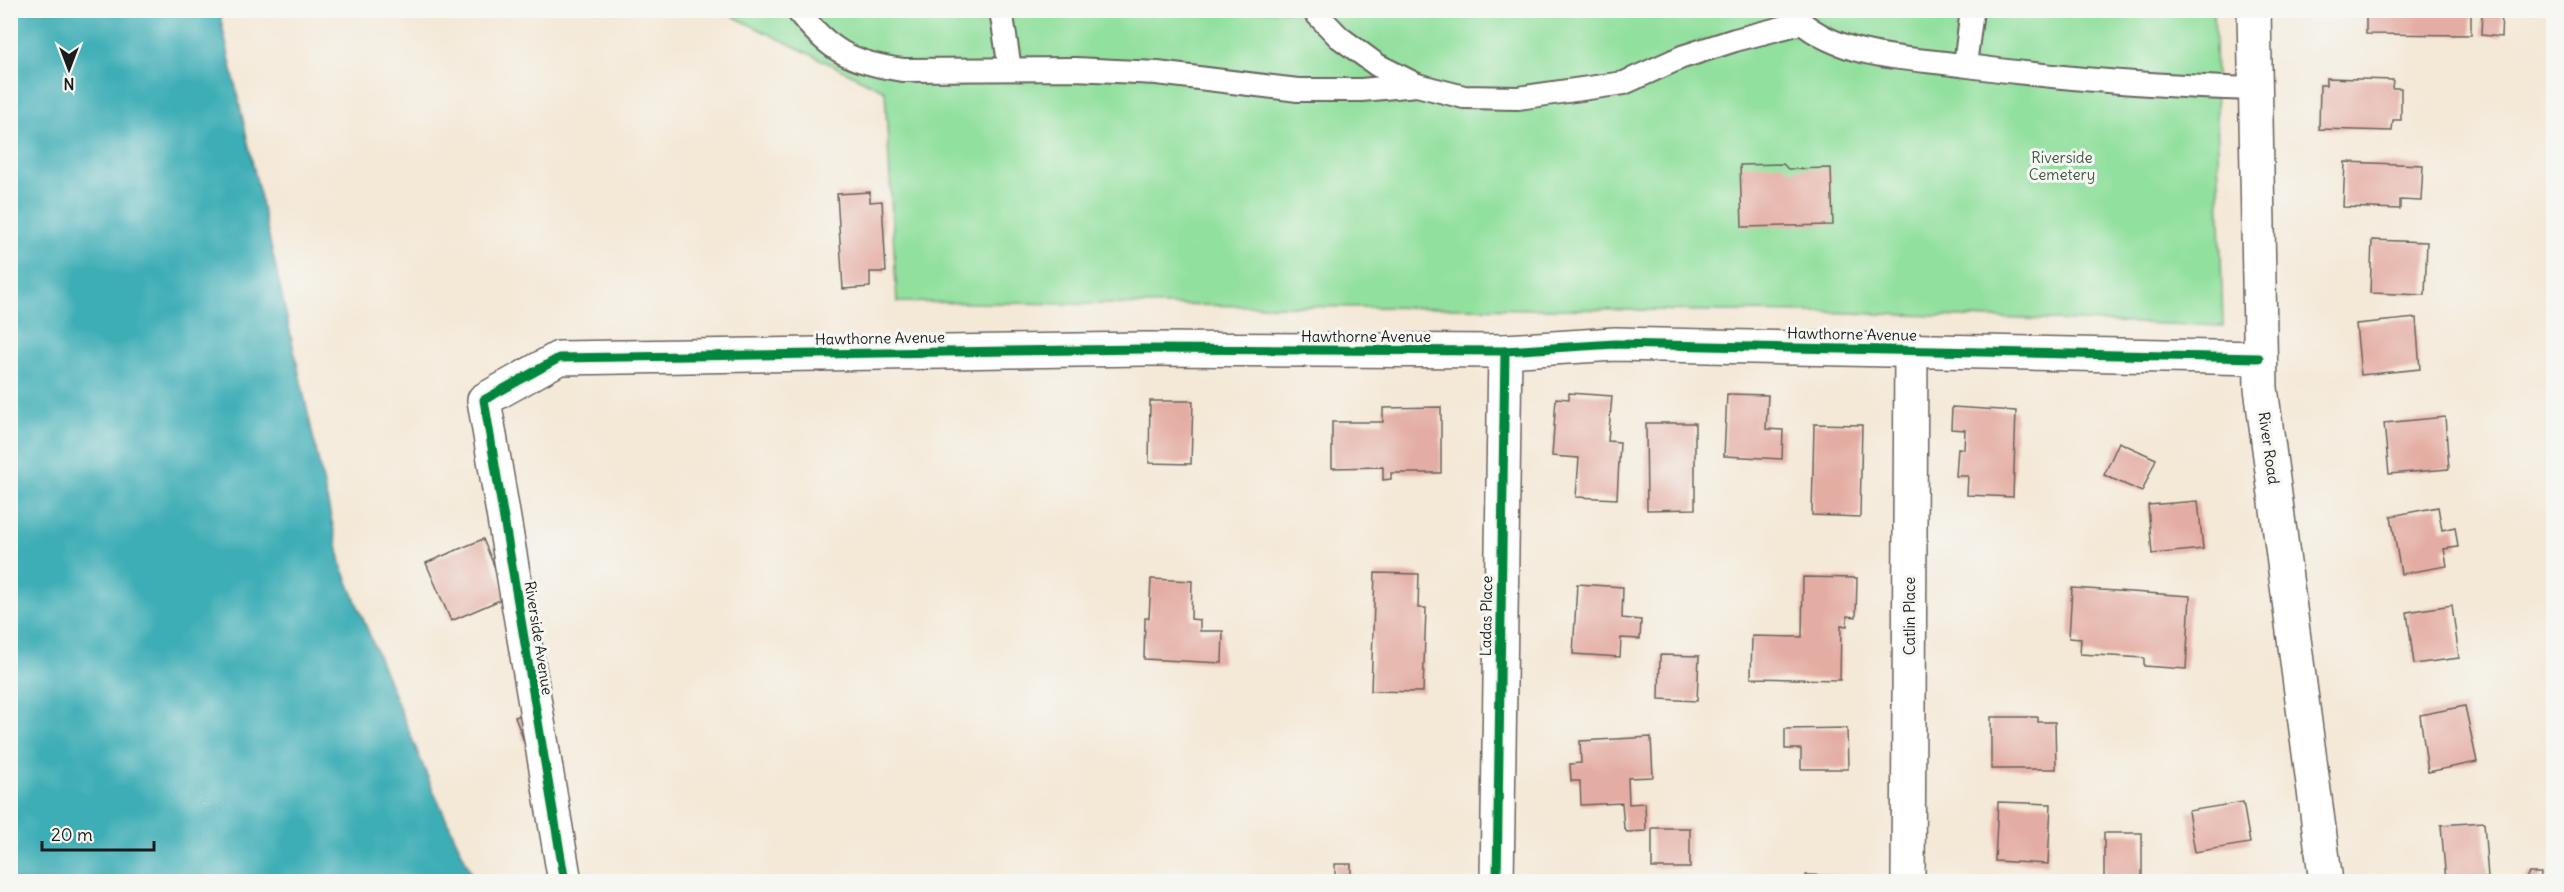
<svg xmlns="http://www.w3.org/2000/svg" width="2564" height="892" viewBox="0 0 2564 892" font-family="Delius,sans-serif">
  <rect width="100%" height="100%" fill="#f6f6f2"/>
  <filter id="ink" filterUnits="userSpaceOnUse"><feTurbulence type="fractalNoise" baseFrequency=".0167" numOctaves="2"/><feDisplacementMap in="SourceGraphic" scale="12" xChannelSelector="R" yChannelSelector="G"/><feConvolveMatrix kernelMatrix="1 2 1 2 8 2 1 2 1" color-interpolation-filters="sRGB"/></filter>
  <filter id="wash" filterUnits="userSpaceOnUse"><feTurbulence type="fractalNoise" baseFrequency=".008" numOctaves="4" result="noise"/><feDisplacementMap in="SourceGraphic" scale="24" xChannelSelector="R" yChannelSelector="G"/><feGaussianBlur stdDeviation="1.35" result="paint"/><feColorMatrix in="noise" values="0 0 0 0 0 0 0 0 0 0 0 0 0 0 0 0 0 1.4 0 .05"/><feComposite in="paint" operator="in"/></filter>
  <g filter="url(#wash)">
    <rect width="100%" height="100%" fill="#f4e8d6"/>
    <!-- green -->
    <polygon fill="#92e09e" stroke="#577e5d" stroke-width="1.5" points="722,11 2214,11 2223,326 1820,312 897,302 885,91"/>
    <!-- water -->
    <polygon fill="#3cadb6" stroke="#2c6469" stroke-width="1.5" points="10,11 219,11 342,567 433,790 475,881 11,881"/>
    <g id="blocks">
      <!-- building -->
      <g fill="#e4ada3">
        <polygon points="2366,10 2471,10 2471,35 2366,34"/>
        <polygon points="2482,10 2502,10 2501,37 2481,35"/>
        <polygon points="2326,78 2393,80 2392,88 2401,88 2401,120 2393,120 2392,131 2319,129 2320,85 2326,85"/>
        <polygon points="2345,162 2423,165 2421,201 2400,200 2400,209 2343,207"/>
        <polygon points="1783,164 1788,169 1831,168 1833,225 1742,227 1740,165"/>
        <polygon points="870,192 870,202 882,201 886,272 870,272 870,287 843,289 837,194"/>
        <polygon points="2372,240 2427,242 2425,295 2370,293"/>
        <polygon points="2416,318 2420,369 2361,375 2356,324"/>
        <polygon points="1569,393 1612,396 1608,441 1620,442 1617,499 1576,497 1579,458 1552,456 1556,398 1569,399"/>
        <polygon points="1727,394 1768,395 1766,429 1783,430 1782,459 1724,456"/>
        <polygon points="1150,401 1193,401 1191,464 1149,463"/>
        <polygon points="1441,407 1441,473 1391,473 1391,479 1383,480 1383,467 1332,468 1332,422 1383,422 1383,408"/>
        <polygon points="1952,407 2016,411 2013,497 1967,495 1968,476 1956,476 1958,448 1964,449 1965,430 1951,429"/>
        <polygon points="2445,417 2449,469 2389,474 2384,423"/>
        <polygon points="1646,423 1695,423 1695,509 1647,510"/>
        <polygon points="1814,424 1862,425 1860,517 1812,515"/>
        <polygon points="2119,442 2156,459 2142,492 2104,475"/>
        <polygon points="2198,501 2203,549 2152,554 2148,505"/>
        <polygon points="2438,507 2442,530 2455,527 2458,547 2444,549 2447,566 2401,574 2391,516"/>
        <polygon points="483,539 507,597 451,621 426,563"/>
        <polygon points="1375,573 1419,574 1418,608 1426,608 1423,692 1371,691"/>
        <polygon points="1803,577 1857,578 1856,617 1847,616 1847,626 1841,625 1840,680 1751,678 1752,636 1802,637"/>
        <polygon points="1151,579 1192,581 1191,619 1200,620 1200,631 1223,631 1222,663 1144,659 1145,618 1149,618"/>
        <polygon points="1577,584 1623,587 1622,618 1641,620 1640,639 1621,638 1620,657 1573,654"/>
        <polygon points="2072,588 2190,596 2186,669 2144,666 2144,658 2080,654 2081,639 2069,638"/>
        <polygon points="2452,605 2459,658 2414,664 2407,612"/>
        <polygon points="1660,655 1699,656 1697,701 1659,699"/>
        <polygon points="2465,706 2477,762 2428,772 2420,715"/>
        <polygon points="525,714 538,739 525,744 515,717"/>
        <polygon points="1991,717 2038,717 2038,722 2055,722 2056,769 1991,769"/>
        <polygon points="1847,728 1848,769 1801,769 1801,749 1785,749 1785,729"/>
        <polygon points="1651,737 1653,777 1628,778 1629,804 1645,803 1646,831 1627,832 1624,828 1622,803 1581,805 1580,781 1571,781 1570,764 1581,763 1580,741"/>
        <polygon points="1998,802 2051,804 2048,864 1995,861"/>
        <polygon points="2243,802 2250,843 2195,852 2188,811"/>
        <polygon points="2484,822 2488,878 2446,881 2441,825"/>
        <rect x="1652" y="828" width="38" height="40"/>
        <rect x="2104" y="833" width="38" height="47"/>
        <rect x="1335" y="864" width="16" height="18"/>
        <polygon points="2529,873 2541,873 2540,882 2524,882"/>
        <polygon points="1806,875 1845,876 1845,882 1806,882"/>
      </g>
    </g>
  </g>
  <g filter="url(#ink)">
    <use href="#blocks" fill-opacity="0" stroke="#68635d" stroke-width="1.5"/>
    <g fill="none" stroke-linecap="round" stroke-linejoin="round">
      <defs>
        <g id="service">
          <path d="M797 10C829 51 852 63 903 70L1075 69 1157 73 1298 90H1361L1417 85"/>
          <polyline points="1001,10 1010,69"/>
          <polyline points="1313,10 1339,37 1377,65 1417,85 1464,97 1518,98 1624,83 1682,57 1735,40 1801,23"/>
          <path d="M1792 14C1838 60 1908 57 1968 66 2063 79 2159 86 2255 89"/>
          <polyline points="1965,65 1972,10"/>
        </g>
        <g id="minor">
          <polyline points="565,882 484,400 559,358 1144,349 1505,351 1615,344 2259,358"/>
          <polyline points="1497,882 1505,351"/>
          <polyline points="1908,882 1911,351"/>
        </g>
        <polyline id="secondary" points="2254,10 2261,388 2326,882"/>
      </defs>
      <!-- service casing -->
      <use href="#service" stroke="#68635d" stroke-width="26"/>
      <!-- minor casing -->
      <use href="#minor" stroke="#68635d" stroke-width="36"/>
      <!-- secondary casing -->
      <use href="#secondary" stroke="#68635d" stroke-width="36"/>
      <!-- service -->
      <use href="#service" stroke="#fff" stroke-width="22"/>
      <!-- minor -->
      <use href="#minor" stroke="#fff" stroke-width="33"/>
      <!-- secondary -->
      <use href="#secondary" stroke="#fff" stroke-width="33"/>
      <defs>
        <g id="cycleway">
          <polyline points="565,882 484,400 559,358 1144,349 1505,351 1615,344 2259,358"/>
          <polyline points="1497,882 1505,351"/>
        </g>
      </defs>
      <!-- cycleway casing -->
      <use href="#cycleway" stroke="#f6f6f2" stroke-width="13"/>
      <!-- cycleway -->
      <use href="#cycleway" stroke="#00873e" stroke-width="9"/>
    </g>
  </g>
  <g text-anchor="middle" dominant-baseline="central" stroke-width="6" stroke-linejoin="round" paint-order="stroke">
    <!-- park labels -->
    <g font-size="15" fill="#3f5743" stroke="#f6f6f2">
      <text x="2062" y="157">Riverside<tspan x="2062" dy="17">Cemetery</tspan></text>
    </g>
    <!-- street labels -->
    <g font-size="15" fill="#1c1c1c" stroke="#f6f6f2">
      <text transform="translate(1852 334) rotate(1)">Hawthorne Avenue</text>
      <text x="1366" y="336">Hawthorne Avenue</text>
      <text transform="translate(880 338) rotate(-1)">Hawthorne Avenue</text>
      <text transform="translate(2269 448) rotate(82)">River Road</text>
      <text transform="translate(1486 616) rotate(-89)">Ladas Place</text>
      <text transform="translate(1909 616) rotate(-90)">Catlin Place</text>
      <text transform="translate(539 638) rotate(81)">Riverside Avenue</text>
    </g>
  </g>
  <!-- margin -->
  <rect width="2564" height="892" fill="none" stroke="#f6f6f2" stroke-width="36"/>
  <!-- north arrow -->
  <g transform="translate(69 69) rotate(180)" stroke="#f6f6f2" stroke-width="4.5" paint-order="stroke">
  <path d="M0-4.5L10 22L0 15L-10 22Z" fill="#1c1c1c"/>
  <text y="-9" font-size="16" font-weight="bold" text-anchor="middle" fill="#1c1c1c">N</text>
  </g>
  <!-- scale -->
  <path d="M42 841v9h112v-9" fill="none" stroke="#1c1c1c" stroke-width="3"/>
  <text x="51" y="841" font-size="18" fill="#1c1c1c" stroke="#f6f6f2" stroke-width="4.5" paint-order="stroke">20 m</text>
</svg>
